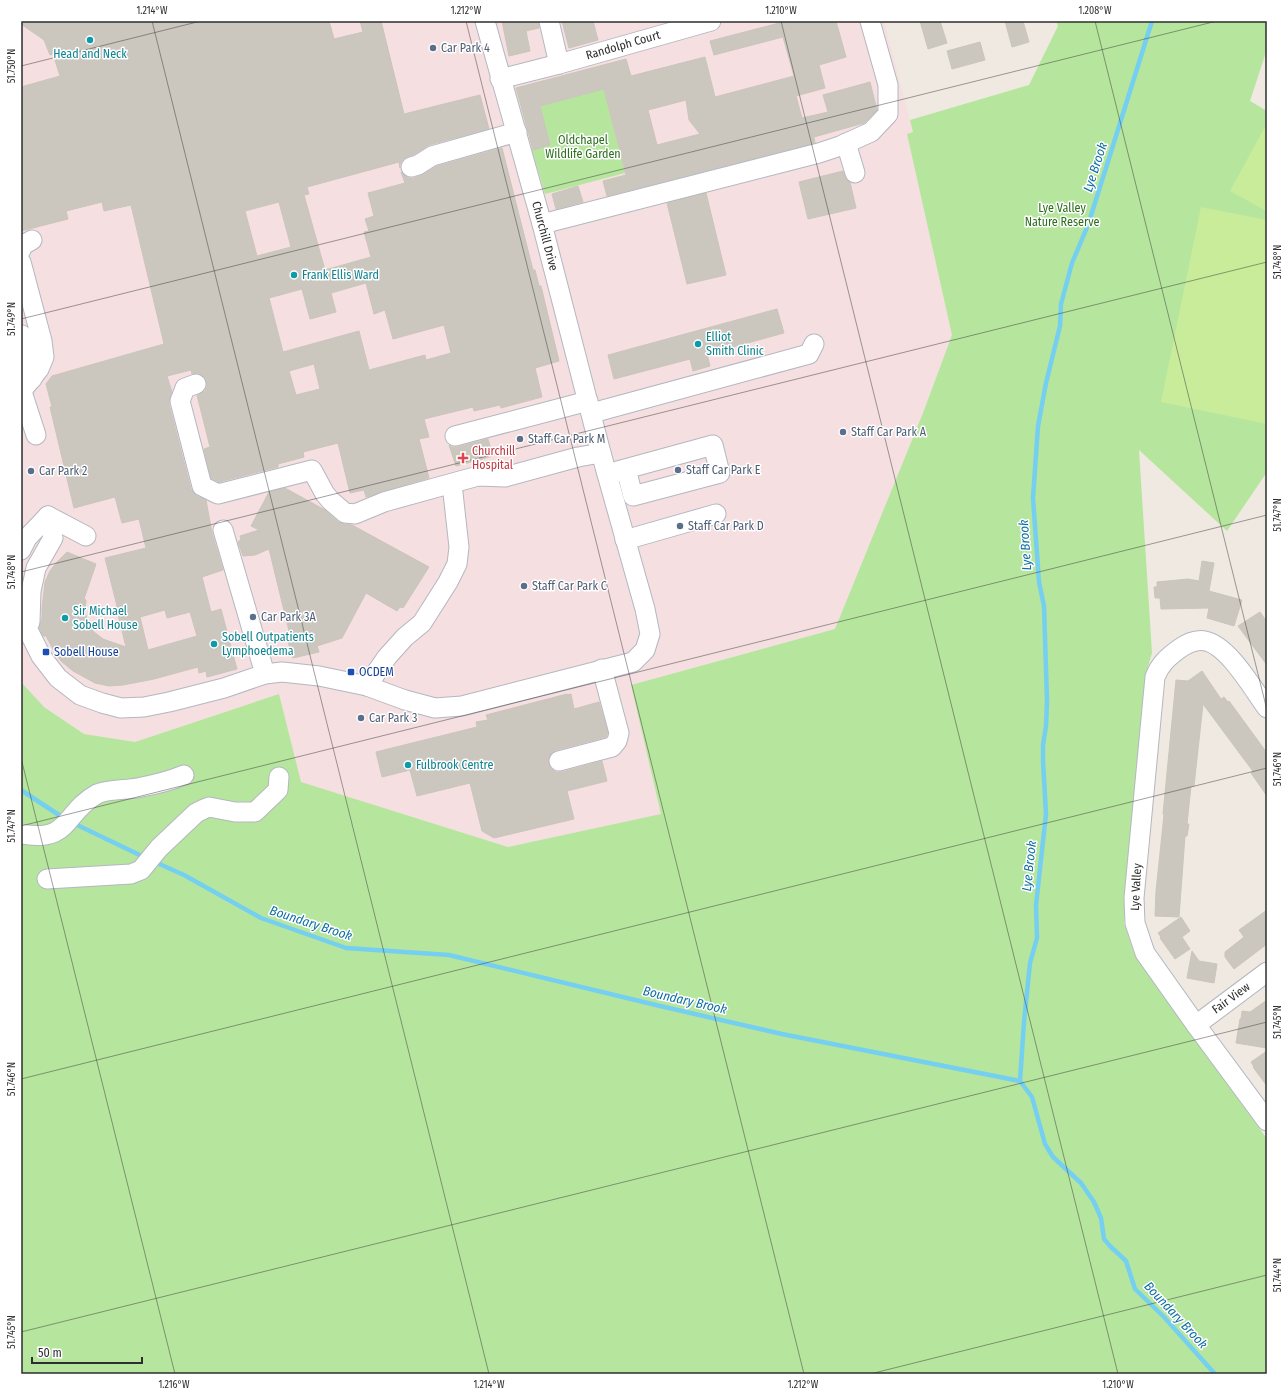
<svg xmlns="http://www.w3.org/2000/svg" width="1288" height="1395" viewBox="0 0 1288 1395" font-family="'Fira Sans Condensed',sans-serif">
  <rect width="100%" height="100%" fill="#efe9e1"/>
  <!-- medical -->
  <polygon fill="#f5dfe0" points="21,21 884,21 913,132 907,134 952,335 923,413 835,629 631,685 662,814 508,847 300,782 279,694 135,742 84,734 44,707 21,682"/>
  <!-- green -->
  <g fill="#b6e59e">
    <polygon points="1056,21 1267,21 1267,49 1250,101 1267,111 1267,472 1227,531 1139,450 1152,653 1147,670 1143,700 1124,923 1134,953 1267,1139 1267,1374 21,1374 21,682 44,707 84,734 135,742 279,694 301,782 508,847 661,814 631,685 835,629 923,413 952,335 907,134 913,132 910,120 1029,85 1058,26"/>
    <polygon points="604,89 625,173 545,194 532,150 550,145 540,106"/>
  </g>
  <!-- pitch -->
  <g fill="#c9ec9a">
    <polygon points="1267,123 1267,210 1266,211 1230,191"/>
    <polygon points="1201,207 1267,220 1267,424 1161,402"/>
  </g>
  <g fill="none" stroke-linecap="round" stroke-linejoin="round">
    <!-- stream -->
    <g stroke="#75cff0" stroke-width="4.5">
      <polyline points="21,790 65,819"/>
      <polyline points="73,823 146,858"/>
      <polyline points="155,862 184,875 261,918 346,948 449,955 660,1006 782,1034 1020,1081 1032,1097 1045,1144 1053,1157 1081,1183 1094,1202 1101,1218 1104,1239 1110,1246 1126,1261 1135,1289 1164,1317 1215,1374"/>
      <polyline points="1020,1081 1024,1022 1030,963 1037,938 1036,905 1046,814 1043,761 1043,745 1046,726 1047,701 1044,606 1039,582 1033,498 1038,426 1046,383 1060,326 1061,304 1072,263 1088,225 1100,187 1152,21"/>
    </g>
  </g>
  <!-- building -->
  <g fill="#cbc7bf" stroke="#cbc5ba" fill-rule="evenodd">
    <path d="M21 21H329L334 39 363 32 360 21H381L404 114 480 95 489 129 429 145 413 155 403 159 400 164V168L399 162 307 187 309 194 304 195 325 270 371 257 364 232 369 231 365 219 374 216 368 193 405 183 401 172 404 175 408 178H414L424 174 437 166 502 148 533 270H535L539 286H541L559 361 535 368 542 397 501 408 500 405 474 411 473 407 424 419 429 437 419 439 429 478 366 497 364 490 350 493 338 443 303 452 304 457 278 464V467L219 482 211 478 204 449 210 447 197 395 205 391 207 386 206 380 203 376 198 373 192 374 191 370 167 376 172 392 169 404 191 489 197 496 206 500 212 533 223 570 202 577 211 612 221 609 237 669 207 677 206 671 199 673 198 667 154 679 123 685 109 686 95 683 73 671 61 661 54 651 46 636H43L39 627 42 618V609L45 582 50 571 57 562 67 552 96 564 84 599 86 600 85 612 88 623 94 632 103 639 126 647 116 606H117L105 558 146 548 139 519 122 523 115 497 74 508 50 407H52L46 384 52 376 164 344 131 205 104 211 102 202 66 211 68 219 21 231V87L60 76 53 54 50 55 44 40 21 24ZM279 202 291 247 257 256 245 211ZM366 283 374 314 385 310 393 339 444 325 451 353 426 360 425 355 369 370 359 331 283 352 269 298 302 289 310 319 336 312 331 293ZM314 364 320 389 296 395 289 371ZM165 610 167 618 190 612 197 636 148 650 140 617Z"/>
    <polygon points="502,21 538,21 539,28 526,31 530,51 509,56"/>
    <polygon points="562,21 593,21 598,40 569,48"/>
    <path d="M787 21H836L846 57 819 65 825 88 796 96 802 118 828 112 823 95 870 82 877 110 864 123 814 137 815 143 607 196 603 181 626 175 604 89 540 106 550 145 533 150 516 88 626 59 631 76 705 57 715 97 794 76 783 37 714 55 710 41ZM686 100 689 120 700 134 657 145 648 110Z"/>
    <polygon points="920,21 940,21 947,43 928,49"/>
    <polygon points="1005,21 1023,21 1029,42 1012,47"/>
    <polygon points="980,42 985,60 952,69 947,51"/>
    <polygon points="843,171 845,177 850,182 856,208 808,219 799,182"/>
    <polygon points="578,186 583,202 556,209 552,194"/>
    <polygon points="706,193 726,275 687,284 667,203"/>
    <polygon points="777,309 784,333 707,354 710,366 693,371 690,359 614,379 608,355"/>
    <polygon points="488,439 493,456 456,466 449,445 452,447 458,447"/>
    <polygon points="285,488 325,510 338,522 344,524 352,525 429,567 403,608 400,607 397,611 366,593 342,638 317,646 319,652 293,658 285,632 289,631 269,549 255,555 243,556 238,542 241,539 240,536 259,530 251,526 269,492"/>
    <polygon points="1202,561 1214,563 1209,591 1242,600 1234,626 1207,618 1209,608 1161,609 1160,598 1155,598 1154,587 1157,587 1157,582 1188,579 1199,581"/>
    <polygon points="1260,612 1267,622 1267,665 1238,626"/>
    <polygon points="1202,671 1221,699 1224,697 1228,702 1229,701 1232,705 1267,753 1267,796 1251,773 1253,772 1252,770 1203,704 1194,786 1191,786 1187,824 1189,824 1187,836 1185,836 1179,917 1155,916 1156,891 1162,834 1164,814 1163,814 1176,680 1188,681"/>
    <polygon points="567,694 567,695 571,694 574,709 599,702 608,733 606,737 556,750 552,753 549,758 549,764 552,769 556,772 562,772 602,761 607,781 567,791 574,819 494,838 482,831 470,783 417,796 410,770 382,777 376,752 477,727 476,722 488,720 486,715"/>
    <polygon points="1267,910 1267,944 1234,969 1225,957 1225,952 1244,937 1239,930"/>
    <polygon points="1181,917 1190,931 1182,937 1190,949 1175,959 1160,938 1161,937 1158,933"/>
    <polygon points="1192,951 1199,961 1217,964 1214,983 1187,978"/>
    <polygon points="1267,1000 1267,1048 1236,1043 1240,1019 1241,1019 1242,1011 1250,1012"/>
    <polygon points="1267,1051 1267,1086 1253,1067 1254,1067 1251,1062"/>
  </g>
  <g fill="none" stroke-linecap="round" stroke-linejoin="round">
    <defs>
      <g id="minor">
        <polyline points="549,21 559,64 711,21"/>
        <polyline points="500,79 559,64"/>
        <polyline points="846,143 855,173"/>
        <polyline points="411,167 418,165 432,156 517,132"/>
        <polyline points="542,224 819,153 840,146 871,132 888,114 888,85 870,21"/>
        <polyline points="21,250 23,245 32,240"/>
        <polyline points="21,262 42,341 44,357 39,369 21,392"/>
        <polyline points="22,335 32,379"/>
        <polyline points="196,384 185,388 180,401 202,486 218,494 312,470 325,494 331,501 345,513 355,514 384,502 478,476 505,477 578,457 601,453"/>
        <polyline points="22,392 36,435"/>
        <polyline points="592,413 809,354 814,344"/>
        <polyline points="455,436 588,401"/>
        <polyline points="607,474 713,445 720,473 633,496 626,469"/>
        <polyline points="48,516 86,536"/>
        <polyline points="223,530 265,674"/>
        <polyline points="625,540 716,514"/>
        <polyline points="21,550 27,538 48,516"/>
        <polyline points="21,620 26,626 41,656 58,678 80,695 102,703 121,708 144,707 169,702 224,688 265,674 282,672 319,676 367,686 405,700 435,708 462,706 633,662 645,650 650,634 645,609 601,453 542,224 485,21"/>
        <polyline points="26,626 30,622 31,591 36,568 53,538 48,516"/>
        <polyline points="367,686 387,657 405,637 422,623 448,582 457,564 459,547 452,484"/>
        <path d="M1267 708C1253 689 1228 645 1205 641 1196 639 1186 644 1179 649 1168 657 1160 664 1155 677L1134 898 1135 923 1145 953 1196 1025 1267 1121"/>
        <polyline points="559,761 612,747 617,741 619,733 602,669"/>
        <path d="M21 834C71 843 63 813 97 794 107 789 126 790 137 788 153 785 170 781 184 775"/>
        <polyline points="47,879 131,874 141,870 159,848 196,813 204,809 209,807 235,812 255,812 278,790 279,777"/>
        <polyline points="1196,1025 1267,972"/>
      </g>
    </defs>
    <!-- minor casing -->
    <use href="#minor" stroke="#b4b7c1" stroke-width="21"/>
    <!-- minor -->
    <use href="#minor" stroke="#fff" stroke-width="19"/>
  </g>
  <!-- ticks -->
  <path fill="none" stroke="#2e2e2e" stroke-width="1" stroke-opacity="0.45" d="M152 21 489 1374M466 21 804 1374M781 21 1118 1374M1095 21 1267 710M21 66 201 21M21 319 1217 21M21 572 1267 262M21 758 175 1374M21 826 1267 515M21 1079 1267 768M21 1332 1267 1022M870 1374 1267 1275"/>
  <!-- markers -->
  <g fill="#0f9aa8" stroke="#fff" stroke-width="1.5">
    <circle cx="90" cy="40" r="4"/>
    <circle cx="294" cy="275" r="4"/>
    <circle cx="698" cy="344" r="4"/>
    <circle cx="65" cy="618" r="4"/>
    <circle cx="214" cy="644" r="4"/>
    <circle cx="408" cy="765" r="4"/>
  </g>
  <g fill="#5c6f8a" stroke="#fff" stroke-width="1.5">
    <circle cx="433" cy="48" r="4"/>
    <circle cx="843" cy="432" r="4"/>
    <circle cx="520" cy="439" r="4"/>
    <circle cx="678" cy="470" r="4"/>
    <circle cx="31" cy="471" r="4"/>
    <circle cx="680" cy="526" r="4"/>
    <circle cx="524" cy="586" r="4"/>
    <circle cx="253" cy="617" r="4"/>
    <circle cx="361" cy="718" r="4"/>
  </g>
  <path fill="#e0444e" stroke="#fff" stroke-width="1.5" d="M461 452h4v4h4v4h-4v4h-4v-4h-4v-4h4z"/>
  <g fill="#1a4fb4" stroke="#fff" stroke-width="1.5">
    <rect x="42" y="648" width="8" height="8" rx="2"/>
    <rect x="347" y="668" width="8" height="8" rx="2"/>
  </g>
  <g text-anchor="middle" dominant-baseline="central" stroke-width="3" stroke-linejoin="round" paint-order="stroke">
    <!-- street labels -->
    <g font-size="12" fill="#2e2e2e" stroke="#fff">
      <text transform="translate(623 45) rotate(-16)">Randolph Court</text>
      <text transform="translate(545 236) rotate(75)">Churchill Drive</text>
      <text transform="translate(1136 887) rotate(-87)">Lye Valley</text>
      <text transform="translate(1231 998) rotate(-36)">Fair View</text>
    </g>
    <!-- service labels -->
    <g font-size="12" fill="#4e5e75" stroke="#fff" text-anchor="start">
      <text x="441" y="48">Car Park 4</text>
      <text x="851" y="432">Staff Car Park A</text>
      <text x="528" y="439">Staff Car Park M</text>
      <text x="686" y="470">Staff Car Park E</text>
      <text x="39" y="471">Car Park 2</text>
      <text x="688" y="526">Staff Car Park D</text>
      <text x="532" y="586">Staff Car Park C</text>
      <text x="261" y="617">Car Park 3A</text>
      <text x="369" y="718">Car Park 3</text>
    </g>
    <!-- culture labels -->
    <g font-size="12" fill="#0d838f" stroke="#fff" text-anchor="start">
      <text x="90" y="54" text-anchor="middle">Head and Neck</text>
      <text x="302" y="275">Frank Ellis Ward</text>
      <text x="706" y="337">Elliot<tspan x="706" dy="14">Smith Clinic</tspan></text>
      <text x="73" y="611">Sir Michael<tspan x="73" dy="14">Sobell House</tspan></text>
      <text x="222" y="637">Sobell Outpatients<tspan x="222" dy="14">Lymphoedema</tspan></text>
      <text x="416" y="765">Fulbrook Centre</text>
    </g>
    <!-- park labels -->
    <g font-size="12" fill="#2c6e1b" stroke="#fff">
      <text x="583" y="140">Oldchapel<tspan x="583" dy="14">Wildlife Garden</tspan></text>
      <text x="1062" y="208">Lye Valley<tspan x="1062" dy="14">Nature Reserve</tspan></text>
    </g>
    <!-- health labels -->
    <g font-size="12" fill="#be3a42" stroke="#fff" text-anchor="start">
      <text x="472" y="451">Churchill<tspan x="472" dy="14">Hospital</tspan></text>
    </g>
    <!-- transit labels -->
    <g font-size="12" fill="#164399" stroke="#fff" text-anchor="start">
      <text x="54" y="652">Sobell House</text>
      <text x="359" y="672">OCDEM</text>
    </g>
    <!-- water labels -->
    <g font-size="13" font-style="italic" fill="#0d6fa3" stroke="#fff">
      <text transform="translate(1095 167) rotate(-72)">Lye Brook</text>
      <text transform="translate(1025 545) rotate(-94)">Lye Brook</text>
      <text transform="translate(1029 866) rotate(-84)">Lye Brook</text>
      <text transform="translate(311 923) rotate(18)">Boundary Brook</text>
      <text transform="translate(685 1000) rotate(13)">Boundary Brook</text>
      <text transform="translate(1176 1315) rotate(47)">Boundary Brook</text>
    </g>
  </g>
  <!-- border -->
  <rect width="1288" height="1395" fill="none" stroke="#ffffff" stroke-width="44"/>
  <!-- scale -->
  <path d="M32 1357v6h110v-6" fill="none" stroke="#2e2e2e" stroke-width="2"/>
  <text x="38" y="1357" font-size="12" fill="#2e2e2e" stroke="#ffffff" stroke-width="3" paint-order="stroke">50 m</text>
  <rect x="22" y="22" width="1244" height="1351" fill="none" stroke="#2e2e2e" stroke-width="1.5"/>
  <g font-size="10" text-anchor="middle" fill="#2e2e2e">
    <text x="152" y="14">1.214°W</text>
    <text x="466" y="14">1.212°W</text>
    <text x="781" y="14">1.210°W</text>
    <text x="1095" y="14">1.208°W</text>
    <text transform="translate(11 66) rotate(-90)" y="4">51.750°N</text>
    <text transform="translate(1277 262) rotate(-90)" y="4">51.748°N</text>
    <text transform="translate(11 319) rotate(-90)" y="4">51.749°N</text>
    <text transform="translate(1277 515) rotate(-90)" y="4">51.747°N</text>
    <text transform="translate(11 572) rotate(-90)" y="4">51.748°N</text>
    <text transform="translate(1277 769) rotate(-90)" y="4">51.746°N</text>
    <text transform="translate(11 826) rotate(-90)" y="4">51.747°N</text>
    <text transform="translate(1277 1022) rotate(-90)" y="4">51.745°N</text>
    <text transform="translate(11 1079) rotate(-90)" y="4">51.746°N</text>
    <text transform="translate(1277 1275) rotate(-90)" y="4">51.744°N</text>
    <text transform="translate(11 1332) rotate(-90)" y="4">51.745°N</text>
    <text x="174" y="1388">1.216°W</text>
    <text x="489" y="1388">1.214°W</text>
    <text x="803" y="1388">1.212°W</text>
    <text x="1118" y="1388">1.210°W</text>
  </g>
</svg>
